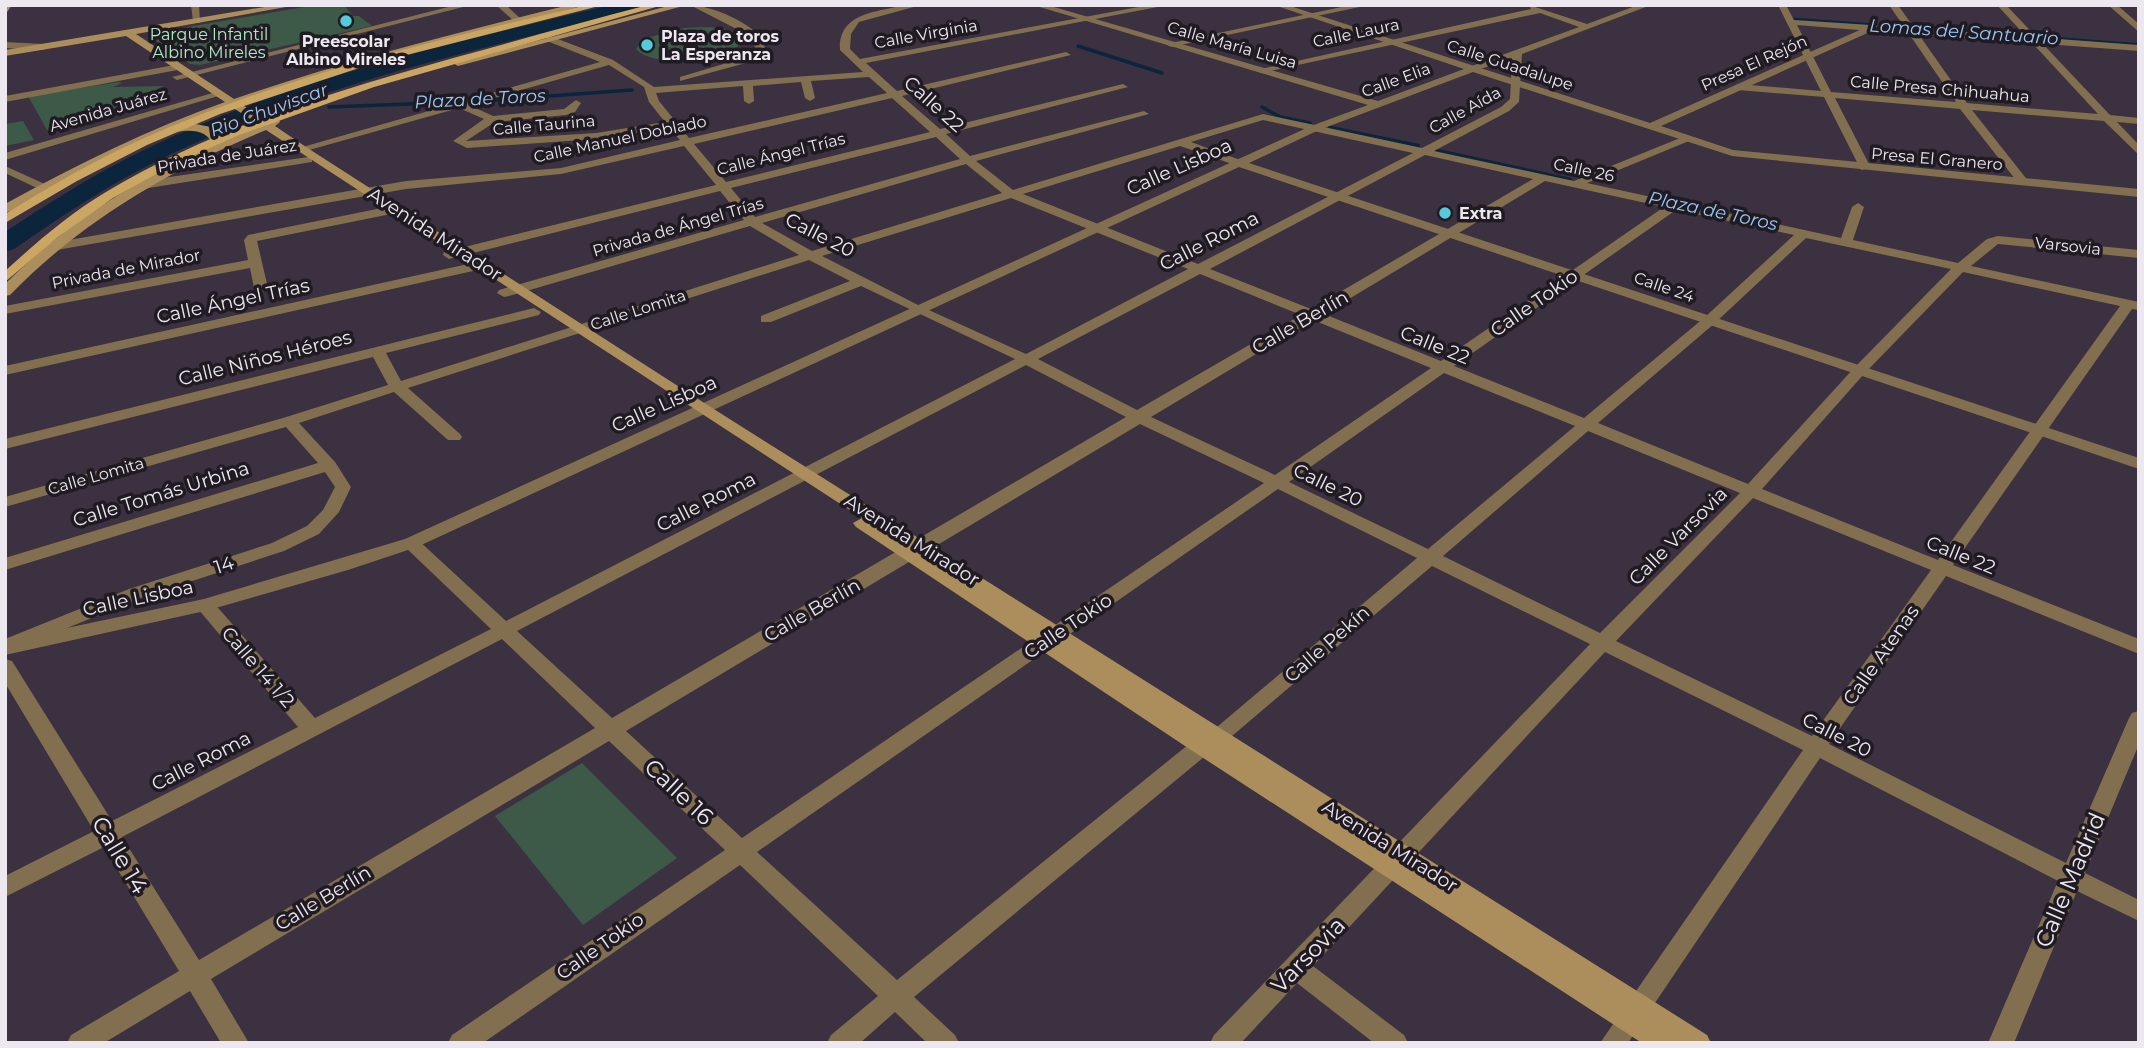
<svg xmlns="http://www.w3.org/2000/svg" width="2144" height="1048" viewBox="0 0 2144 1048" font-family="Montserrat,sans-serif">
  <rect width="100%" height="100%" fill="#3b3140"/>
  <!-- green -->
  <g fill="#3d5947">
    <polygon points="316,5 344,5 353,16 359,16 372,26 200,65 190,64 152,38 164,31"/>
    <path d="M684 28C701 28 735 23 743 41 729 63 653 69 636 49L643 39Z"/>
    <polygon points="119,82 122,83 113,87 164,86 147,94 166,100 47,130 28,96"/>
    <polygon points="23,121 34,140 5,146 5,124"/>
    <polygon points="582,763 677,858 583,925 495,816"/>
  </g>
  <g fill="none" stroke-linecap="round" stroke-linejoin="round">
    <!-- stream-far1 -->
    <g stroke="#0b253c" stroke-width="3.5">
      <polyline points="1788,19 1872,25"/>
      <polyline points="1942,30 2139,45"/>
      <polyline points="1078,46 1162,73"/>
      <polyline points="480,101 632,90"/>
      <polyline points="266,107 284,107"/>
      <polyline points="329,107 462,102"/>
      <polyline points="1262,107 1280,117 1310,123"/>
    </g>
    <!-- stream -->
    <g stroke="#0b253c" stroke-width="4.5">
      <polyline points="1330,128 1418,146"/>
      <polyline points="1437,151 1570,180"/>
    </g>
    <!-- river -->
    <path fill="#0b253c" fill-rule="evenodd" d="M611 5H642L640 9C477 49 311 86 159 160 107 185 61 217 14 249L5 252V232C49 203 94 174 142 151 289 79 452 43 611 5Z"/>
    <!-- minor -->
    <g fill="#816f50" fill-rule="evenodd">
      <polygon points="191,5 199,5 200,23 193,21"/>
      <polygon points="456,5 471,5 177,80 172,77"/>
      <polygon points="496,5 506,5 522,20 515,22"/>
      <path d="M690 5C710 5 764 26 765 49L746 63 680 81V77L740 59 755 48 752 37Z"/>
      <path d="M905 5H921L859 22 851 34 850 49 860 59 1149 5H1168L866 63 897 91 1066 52 1071 55 902 96 940 129 1123 84 1128 87 946 134 970 156 1144 111 1149 114 976 161 1013 190 1263 114 1422 148 1501 107 1510 99 1512 58 1472 72 1467 69 1469 67 1579 27 1540 13 1261 73 1256 70 1531 9 1529 5 1587 24 1638 5H1651L1522 54 1519 102 1509 111 1434 151 1574 181 1685 136 1690 139 1689 141 1587 183 1841 238 1852 207 1858 203 1864 207 1853 240 1958 263 1987 239 1998 236 2139 250V258L1998 244 1971 266 2139 302V310L2132 309 1953 565 2139 639V654L1946 576 1829 744 2066 863 2129 718 2132 713 2139 711V744L2085 873 2139 900V921L2077 891 2014 1043H1988L2058 881 1820 758 1628 1043H1600L1803 750 1605 652 1313 966 1404 1035 1408 1043H1374L1297 983 1241 1043H1210L1214 1035 1590 644 1432 566 1225 742 1210 752 914 997 955 1035 959 1043H927L895 1012 860 1043H827L831 1035 878 996 740 865 483 1043H448L452 1035 725 850 609 741 211 979 249 1043H221L190 991 104 1043H67L71 1035 179 971 104 847 5 897V876L94 831 5 683V659L12 661 112 821 298 727 198 609 196 605 198 601H212L315 718 491 629 405 547 402 543 405 539H417L506 621 1015 359 861 286 771 322H761V316L850 281 809 260 408 388 460 434 462 437 460 440H448L394 392 299 423 335 462 351 487 339 512 319 534 284 551 143 597 11 651 5 649V639L129 589 272 543 307 526 323 510 335 487 325 472 5 570V558L318 463 286 427 5 507V497L283 418 388 385 373 357 5 449V439L534 308 541 312 539 315 386 353 401 381 799 255 750 226 509 296 504 297 497 293 499 290 744 220 720 191 449 259 443 255 444 252 716 185 684 146 561 174 406 189 51 251 45 247 46 244 406 181 561 168 680 140 669 128 596 139 467 148 453 141 484 119 459 108 295 154 285 152 600 62 547 41V37L550 36 613 60 654 87 863 72 840 50C838 12 878 12 905 5ZM609 65 644 87 649 102 665 122 596 133 466 141 495 122 566 115 575 112 581 103 576 100 564 109 493 116 469 105ZM869 77 887 93 689 138 659 101 656 93 743 86 744 101 749 104 754 101 753 86 801 82 805 98 810 101 815 98 811 81ZM892 98 930 132 726 182 694 144ZM1263 120 1413 153 1198 264 1023 194 1180 146 1235 165H1243V161L1191 142ZM936 137 960 159 755 217 731 188ZM1425 155 1533 179 1311 309 1210 269ZM966 164 1002 193 812 251 762 223ZM1545 181 1664 207 1441 361 1324 314ZM1011 198 1188 269 1026 354 920 306 822 256ZM1676 210 1794 235 1705 317 1584 418 1454 366ZM1806 238 1951 269 1854 368 1748 484 1598 423 1715 323ZM1963 272 2120 306 1938 560 1762 489 1864 374ZM1200 274 1301 315 1137 410 1038 359ZM1313 320 1431 368 1275 475 1151 417ZM1026 365 1126 417 612 718 517 631ZM1444 373 1575 426 1428 549 1289 482ZM1140 424 1264 483 742 838 626 731ZM1588 431 1740 493 1600 633 1443 556ZM1278 489 1417 558 1211 732 1194 740 897 980 757 852ZM1753 498 1931 570 1812 736 1616 641ZM502 639 595 728 199 960 122 837Z"/>
      <polygon points="1351,5 1369,5 1171,47 1166,44"/>
      <polygon points="1778,5 1786,5 1794,20 1871,25 1876,28 1871,31 1797,25 1831,92 1956,102 1889,5 1898,5 1967,103 2098,114 1997,5 2006,5 2110,115 2139,118 2139,124 2117,122 2139,145 2139,155 2104,121 1972,110 2029,182 2023,185 2019,184 1960,109 1835,98 1871,168 1861,170 1824,97 1738,90 1733,87 1738,84 1821,91"/>
      <polygon points="2108,5 2117,5 2139,24 2139,32"/>
      <polygon points="5,42 43,44 48,47 43,50 5,48"/>
      <polygon points="180,64 183,65 183,69 5,102 5,96"/>
      <polygon points="216,92 225,94 5,160 5,153"/>
      <polygon points="308,157 312,158 312,162 142,189 136,185 142,181"/>
      <polygon points="5,166 47,185 49,187 39,189 5,173"/>
      <polygon points="397,205 403,209 401,212 257,241 268,288 266,291 261,292 254,288 250,268 5,314 5,306 248,260 244,240 248,235"/>
      <polygon points="468,264 475,268 473,271 5,375 5,366"/>
    </g>
    <!-- tertiary -->
    <polygon fill="#816f50" fill-rule="evenodd" points="1033,5 1047,5 1378,101 1464,69 1274,5 1287,5 1650,123 1871,25 2139,45 2139,51 1872,31 1661,126 1733,150 2139,189 2139,197 1732,156 1473,72 1319,130 1249,163 2139,458 2139,469 1239,167 417,547 348,570 205,611 5,655 5,641 204,599 405,539 1311,126 1368,105"/>
    <!-- secondary -->
    <g fill="#ab8e5b" fill-rule="evenodd">
      <polygon points="5,5 12,5 5,15"/>
      <path d="M276 5H297L136 34 234 99C344 61 456 33 569 5H585L361 65 241 104 268 121 279 120 280 122 275 126 306 147 709 406 1707 1035 1711 1043H1642L1194 752 856 527 853 523 862 518 266 130C170 170 83 220 10 295L5 296V284C65 224 136 180 213 145 193 92 39 202 5 213V204C76 165 149 129 225 102L126 36 5 56V50ZM232 107 259 125 222 140 211 127 190 123Z"/>
      <polygon points="672,5 687,5 458,66 453,63"/>
    </g>
    <!-- primary -->
    <g fill="#cba663" fill-rule="evenodd">
      <path d="M587 5H603L371 64 220 114 147 145 77 181 5 223V214C49 187 93 161 140 140 283 76 435 40 587 5Z"/>
      <path d="M648 5H663L374 87 239 135 174 164 113 198 58 237 5 282V271C37 242 69 214 106 192 222 123 354 85 483 50 538 35 592 19 648 5Z"/>
    </g>
  </g>
  <!-- markers -->
  <g fill="#53cbda" stroke="#201b22" stroke-width="2.5">
    <circle cx="346" cy="21" r="7"/>
    <circle cx="647" cy="45" r="7"/>
    <circle cx="1445" cy="213" r="7"/>
  </g>
  <g text-anchor="middle" dominant-baseline="central" stroke-width="7" stroke-linejoin="round" paint-order="stroke">
    <!-- far-street labels -->
    <g font-size="16" fill="#ede7f0" stroke="#201b22">
      <text transform="translate(1356 33) rotate(-12)">Calle Laura</text>
      <text transform="translate(926 34) rotate(-10)">Calle Virginia</text>
      <text transform="translate(1232 45) rotate(16)">Calle María Luisa</text>
      <text transform="translate(1754 63) rotate(-24)">Presa El Rejón</text>
      <text transform="translate(1510 65) rotate(18)">Calle Guadalupe</text>
      <text transform="translate(1396 80) rotate(-20)">Calle Elia</text>
      <text transform="translate(1940 89) rotate(5)">Calle Presa Chihuahua</text>
      <text transform="translate(108 110) rotate(-16)">Avenida Juárez</text>
      <text transform="translate(1465 110) rotate(-29)">Calle Aída</text>
      <text transform="translate(544 125) rotate(-5)">Calle Taurina</text>
      <text transform="translate(620 139) rotate(-12)">Calle Manuel Doblado</text>
      <text transform="translate(781 154) rotate(-14)">Calle Ángel Trías</text>
      <text transform="translate(227 156) rotate(-9)">Privada de Juárez</text>
      <text transform="translate(1937 159) rotate(5)">Presa El Granero</text>
      <text transform="translate(1584 170) rotate(12)">Calle 26</text>
      <text transform="translate(678 227) rotate(-16)">Privada de Ángel Trías</text>
      <text transform="translate(2068 246) rotate(6)">Varsovia</text>
      <text transform="translate(126 269) rotate(-11)">Privada de Mirador</text>
      <text transform="translate(1664 287) rotate(19)">Calle 24</text>
      <text transform="translate(638 310) rotate(-18)">Calle Lomita</text>
      <text transform="translate(96 476) rotate(-16)">Calle Lomita</text>
    </g>
    <!-- far-park labels -->
    <g font-size="16" fill="#afecc5" stroke="#201b22">
      <text x="209" y="34">Parque Infantil<tspan x="209" dy="18">Albino Mireles</tspan></text>
    </g>
    <!-- far-poi labels -->
    <g font-size="16" font-weight="bold" fill="#ede7f0" stroke="#201b22" text-anchor="start">
      <text x="661" y="36">Plaza de toros<tspan x="661" dy="18">La Esperanza</tspan></text>
      <text x="346" y="41" text-anchor="middle">Preescolar<tspan x="346" dy="18">Albino Mireles</tspan></text>
      <text x="1459" y="213">Extra</text>
    </g>
    <!-- far-water labels -->
    <g font-size="18" font-style="italic" fill="#99c9f7" stroke="#201b22">
      <text transform="translate(1964 32) rotate(4)">Lomas del Santuario</text>
      <text transform="translate(480 99) rotate(-3)">Plaza de Toros</text>
      <text transform="translate(269 110) rotate(-20)">Rio Chuviscar</text>
      <text transform="translate(1713 211) rotate(12)">Plaza de Toros</text>
    </g>
    <!-- street labels -->
    <g font-size="19" fill="#ede7f0" stroke="#201b22">
      <text transform="translate(934 104) rotate(42)">Calle 22</text>
      <text transform="translate(1179 167) rotate(-24)">Calle Lisboa</text>
      <text transform="translate(435 234) rotate(33)">Avenida Mirador</text>
      <text transform="translate(820 235) rotate(27)">Calle 20</text>
      <text transform="translate(1209 241) rotate(-27)">Calle Roma</text>
      <text transform="translate(233 301) rotate(-12)">Calle Ángel Trías</text>
      <text transform="translate(1534 303) rotate(-35)">Calle Tokio</text>
      <text transform="translate(1300 322) rotate(-30)">Calle Berlín</text>
      <text transform="translate(1435 345) rotate(22)">Calle 22</text>
      <text transform="translate(265 358) rotate(-14)">Calle Niños Héroes</text>
      <text transform="translate(664 404) rotate(-24)">Calle Lisboa</text>
      <text transform="translate(1328 485) rotate(26)">Calle 20</text>
      <text transform="translate(161 494) rotate(-17)">Calle Tomás Urbina</text>
      <text transform="translate(706 502) rotate(-27)">Calle Roma</text>
      <text transform="translate(1678 536) rotate(-45)">Calle Varsovia</text>
      <text transform="translate(912 540) rotate(32)">Avenida Mirador</text>
      <text transform="translate(1961 555) rotate(22)">Calle 22</text>
      <text transform="translate(224 565) rotate(-18)">14</text>
      <text transform="translate(138 598) rotate(-12)">Calle Lisboa</text>
      <text transform="translate(812 610) rotate(-30)">Calle Berlín</text>
      <text transform="translate(1068 626) rotate(-34)">Calle Tokio</text>
      <text transform="translate(1327 644) rotate(-41)">Calle Pekín</text>
      <text transform="translate(1881 655) rotate(-55)">Calle Atenas</text>
      <text transform="translate(258 667) rotate(49)">Calle 14 1/2</text>
      <text transform="translate(1837 735) rotate(27)">Calle 20</text>
      <text transform="translate(201 761) rotate(-27)">Calle Roma</text>
      <text transform="translate(1390 846) rotate(32)">Avenida Mirador</text>
      <text transform="translate(323 898) rotate(-31)">Calle Berlín</text>
      <text transform="translate(600 946) rotate(-35)">Calle Tokio</text>
    </g>
    <!-- near-street labels -->
    <g font-size="23" fill="#ede7f0" stroke="#201b22">
      <text transform="translate(679 792) rotate(43)">Calle 16</text>
      <text transform="translate(120 855) rotate(59)">Calle 14</text>
      <text transform="translate(2070 880) rotate(-67)">Calle Madrid</text>
      <text transform="translate(1308 955) rotate(-46)">Varsovia</text>
    </g>
  </g>
  <!-- border -->
  <rect width="2144" height="1048" fill="none" stroke="#ede7f0" stroke-width="14"/>
</svg>
